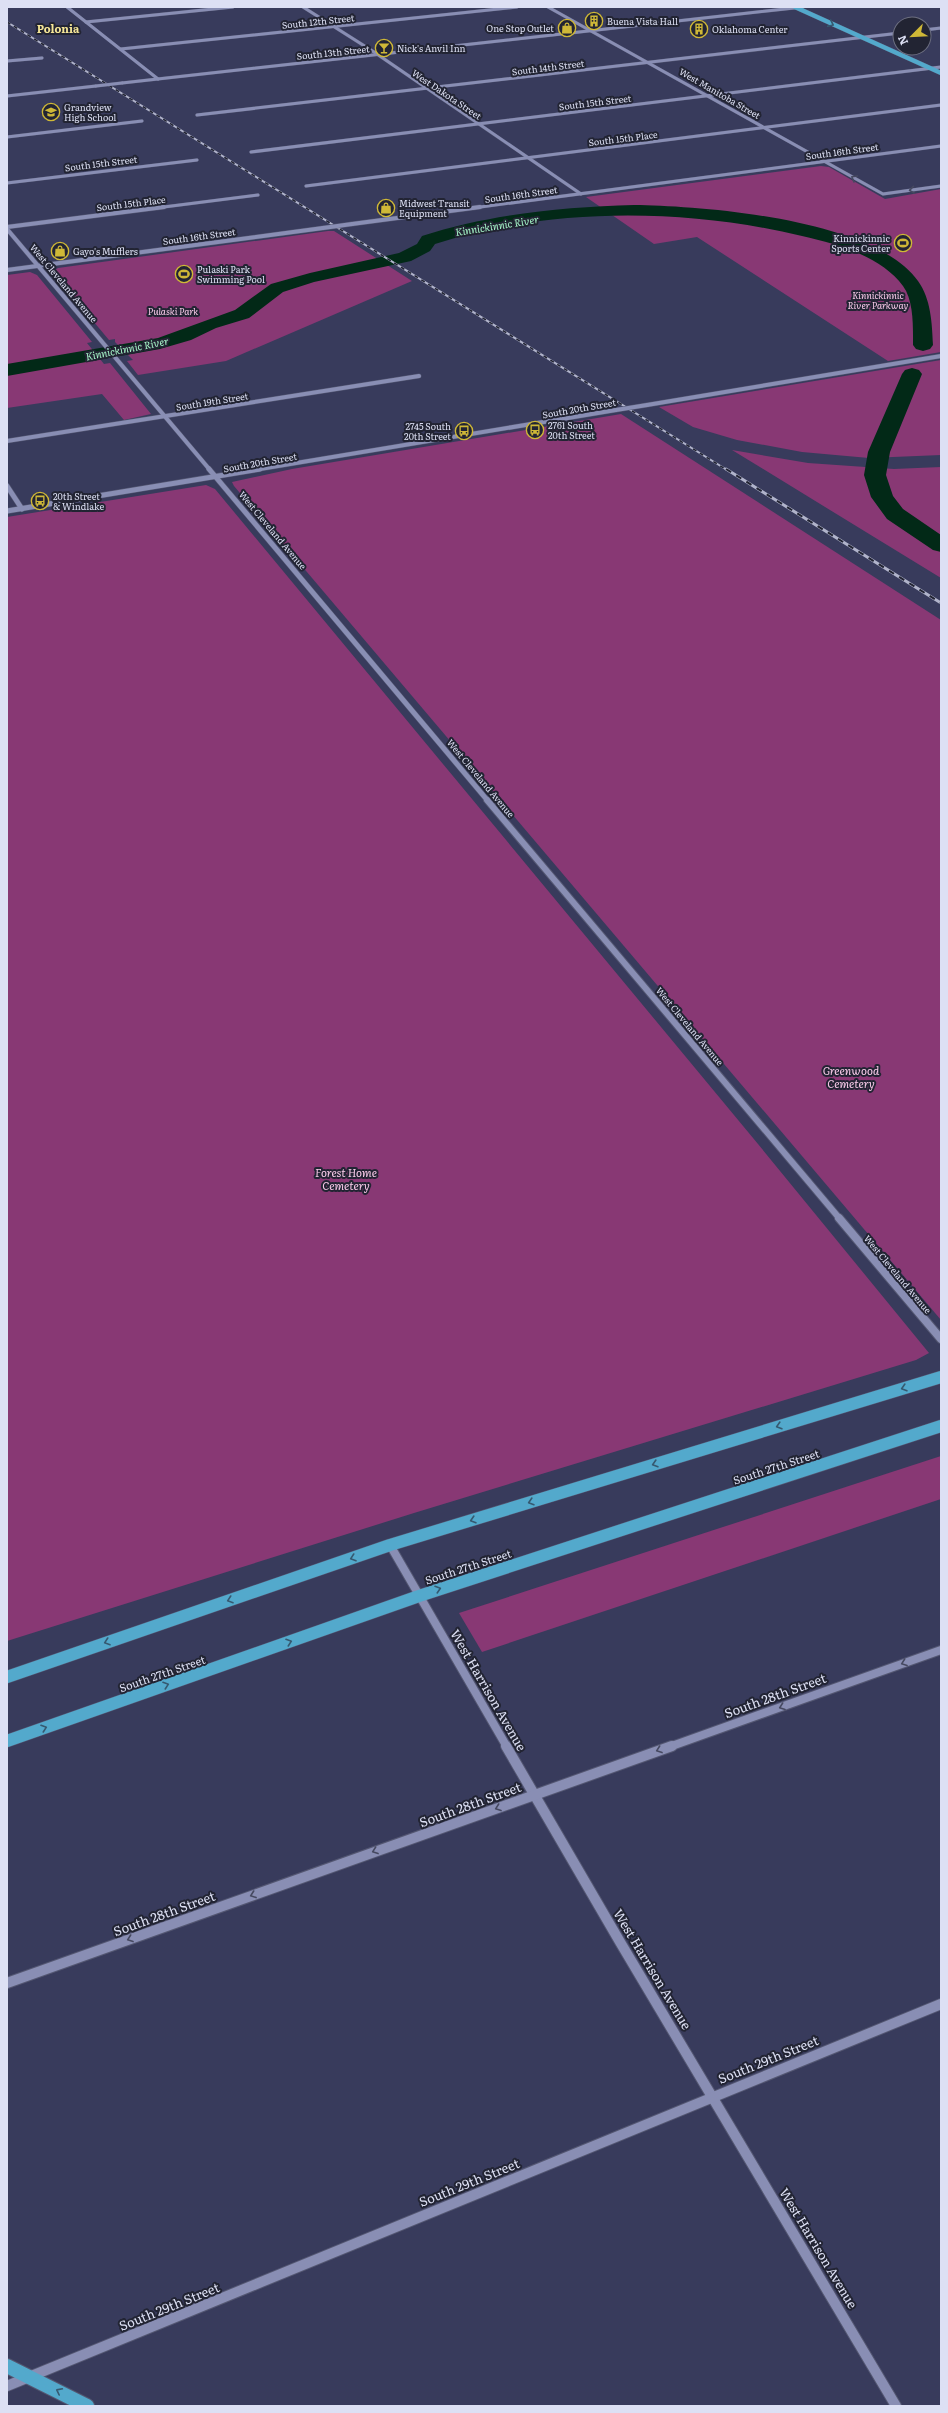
<svg xmlns="http://www.w3.org/2000/svg" width="948" height="2413" viewBox="0 0 948 2413" font-family="Literata,serif">
  <rect width="100%" height="100%" fill="#383b5c"/>
  <!-- green -->
  <g fill="#883874">
    <polygon points="821,166 829,167 885,199 941,189 941,352 888,361 697,237 654,244 586,197"/>
    <polygon points="328,231 334,231 412,281 226,361 138,375 127,361 133,360 115,342 115,339 109,340 52,272 58,268"/>
    <polygon points="30,272 37,275 92,342 87,343 104,364 110,363 151,414 124,420 102,394 7,408 7,275"/>
    <polygon points="941,360 941,455 869,458 802,452 737,440 693,427 659,407"/>
    <polygon points="621,414 941,620 941,1320 234,486 232,482 292,469"/>
    <polygon points="732,450 808,463 894,469 941,467 941,578"/>
    <polygon points="206,485 215,489 758,1144 929,1353 916,1360 414,1513 7,1641 7,517"/>
    <polygon points="941,1456 941,1499 482,1652 459,1613"/>
  </g>
  <g fill="none" stroke-linecap="round" stroke-linejoin="round">
    <!-- river -->
    <g fill="#022917" fill-rule="evenodd">
      <path d="M634 205C705 206 874 219 918 281 931 299 932 323 933 345L930 349 923 351 916 349 913 345C913 327 914 301 903 286 881 256 837 244 802 236 686 208 549 207 435 244L430 251 411 261 314 282 283 292 249 318 216 328 191 340 160 349 7 376V364L158 338 235 310 271 284 310 273 399 253 417 244 422 236C490 214 563 207 634 205Z"/>
      <polygon points="912,368 919,370 922,374 890,452 886,475 893,496 903,509 941,535 941,552 933,550 887,519 871,497 864,475 868,452 902,374 905,370"/>
    </g>
    <defs>
      <g id="minor-far5">
        <polyline points="67,7 158,79"/>
        <polyline points="303,7 374,52 581,194"/>
        <polyline points="548,7 883,194 941,186"/>
        <polyline points="86,22 233,7"/>
        <polyline points="924,30 941,28"/>
        <polyline points="121,49 517,7"/>
        <polyline points="7,61 42,58"/>
        <polyline points="122,83 803,7"/>
        <polyline points="7,96 96,86"/>
        <polyline points="197,115 900,33"/>
        <polyline points="7,137 142,121"/>
        <polyline points="251,152 941,67"/>
        <polyline points="7,183 197,160"/>
        <polyline points="306,186 941,105"/>
        <polyline points="156,208 258,195"/>
        <polyline points="473,208 941,146"/>
      </g>
      <g id="minor-far4">
        <polyline points="352,224 480,207"/>
        <polyline points="7,227 164,207"/>
        <polyline points="7,229 210,470"/>
        <polyline points="7,270 323,228"/>
        <polyline points="647,405 941,356"/>
        <polyline points="7,441 419,376"/>
        <polyline points="254,470 616,410"/>
      </g>
      <g id="minor-far3">
        <polyline points="209,469 488,801"/>
        <polyline points="7,486 22,509"/>
        <polyline points="7,511 260,469"/>
      </g>
      <polyline id="minor-far2" points="487,800 840,1219"/>
      <g id="minor-far1">
        <polyline points="839,1218 941,1339"/>
        <polyline points="390,1545 507,1747"/>
        <polyline points="669,1747 941,1650"/>
      </g>
      <g id="minor">
        <polyline points="506,1746 620,1942 896,2406"/>
        <polyline points="7,1983 672,1746"/>
        <polyline points="7,2386 941,2004"/>
      </g>
      <polyline id="major-far2" points="795,7 941,73"/>
      <g id="major-far1">
        <polyline points="7,1677 390,1545 941,1377"/>
        <polyline points="7,1741 419,1596 941,1426"/>
      </g>
      <polyline id="major" points="7,2366 87,2406"/>
    </defs>
    <!-- minor-far5 casing -->
    <use href="#minor-far5" stroke="#545772" stroke-width="3.5"/>
    <!-- minor-far4 casing -->
    <use href="#minor-far4" stroke="#545772" stroke-width="5"/>
    <!-- minor-far3 casing -->
    <use href="#minor-far3" stroke="#545772" stroke-width="6"/>
    <!-- minor-far2 casing -->
    <use href="#minor-far2" stroke="#545772" stroke-width="8"/>
    <!-- minor-far1 casing -->
    <use href="#minor-far1" stroke="#545772" stroke-width="10"/>
    <!-- minor casing -->
    <use href="#minor" stroke="#545772" stroke-width="12"/>
    <!-- major-far2 casing -->
    <use href="#major-far2" stroke="#545772" stroke-width="5"/>
    <!-- major-far1 casing -->
    <use href="#major-far1" stroke="#545772" stroke-width="13"/>
    <!-- major casing -->
    <use href="#major" stroke="#545772" stroke-width="16"/>
    <!-- minor-far5 -->
    <use href="#minor-far5" stroke="#898eb4" stroke-width="3"/>
    <!-- minor-far4 -->
    <use href="#minor-far4" stroke="#898eb4" stroke-width="4"/>
    <!-- minor-far3 -->
    <use href="#minor-far3" stroke="#898eb4" stroke-width="5"/>
    <!-- minor-far2 -->
    <use href="#minor-far2" stroke="#898eb4" stroke-width="6"/>
    <!-- minor-far1 -->
    <use href="#minor-far1" stroke="#898eb4" stroke-width="8"/>
    <!-- minor -->
    <use href="#minor" stroke="#898eb4" stroke-width="10"/>
    <!-- major-far2 -->
    <use href="#major-far2" stroke="#53a9cc" stroke-width="4.5"/>
    <!-- major-far1 -->
    <use href="#major-far1" stroke="#53a9cc" stroke-width="12"/>
    <!-- major -->
    <use href="#major" stroke="#53a9cc" stroke-width="14"/>
    <defs>
      <polyline id="rail-far1" points="7,22 727,470"/>
      <polyline id="rail" points="726,469 941,603"/>
    </defs>
    <!-- rail-far1 casing -->
    <use href="#rail-far1" stroke="#b1b4cb" stroke-width="2"/>
    <!-- rail casing -->
    <use href="#rail" stroke="#b1b4cb" stroke-width="3"/>
    <!-- rail-far1 -->
    <use href="#rail-far1" stroke="#222433" stroke-width="1.5" stroke-dasharray="4" stroke-linecap="butt"/>
    <!-- rail -->
    <use href="#rail" stroke="#222433" stroke-width="2" stroke-dasharray="6" stroke-linecap="butt"/>
    <defs>
      <polyline id="minor-bridge-far1" points="96,86 122,83"/>
      <g id="minor-bridge">
        <polyline points="323,228 352,224"/>
        <polyline points="616,410 647,405"/>
      </g>
    </defs>
    <!-- minor-bridge-far1 casing -->
    <use href="#minor-bridge-far1" stroke="#545772" stroke-width="3.5" stroke-linecap="butt"/>
    <!-- minor-bridge casing -->
    <use href="#minor-bridge" stroke="#545772" stroke-width="5" stroke-linecap="butt"/>
    <!-- minor-bridge-far1 -->
    <use href="#minor-bridge-far1" stroke="#898eb4" stroke-width="3"/>
    <!-- minor-bridge -->
    <use href="#minor-bridge" stroke="#898eb4" stroke-width="4"/>
  </g>
  <!-- one-way arrows -->
  <defs><path id="oneway-chevron" d="M-2-3.5L2.5 0L-2 3.5" fill="none" stroke-width="1.6" stroke-linecap="round" stroke-linejoin="round"/></defs>
  <g stroke="#365970">
    <use href="#oneway-chevron" transform="translate(831 24) rotate(25)"/>
    <use href="#oneway-chevron" transform="translate(904 1388) rotate(163)"/>
    <use href="#oneway-chevron" transform="translate(779 1426) rotate(163)"/>
    <use href="#oneway-chevron" transform="translate(655 1464) rotate(163)"/>
    <use href="#oneway-chevron" transform="translate(531 1502) rotate(163)"/>
    <use href="#oneway-chevron" transform="translate(473 1520) rotate(163)"/>
    <use href="#oneway-chevron" transform="translate(353 1558) rotate(161)"/>
    <use href="#oneway-chevron" transform="translate(438 1589) rotate(-18)"/>
    <use href="#oneway-chevron" transform="translate(230 1600) rotate(161)"/>
    <use href="#oneway-chevron" transform="translate(107 1642) rotate(161)"/>
    <use href="#oneway-chevron" transform="translate(289 1642) rotate(-19)"/>
    <use href="#oneway-chevron" transform="translate(166 1685) rotate(-19)"/>
    <use href="#oneway-chevron" transform="translate(44 1728) rotate(-19)"/>
    <use href="#oneway-chevron" transform="translate(59 2391) rotate(-153)"/>
  </g>
  <g stroke="#464960">
    <use href="#oneway-chevron" transform="translate(854 178) rotate(-150)"/>
    <use href="#oneway-chevron" transform="translate(912 190) rotate(172)"/>
    <use href="#oneway-chevron" transform="translate(904 1663) rotate(160)"/>
    <use href="#oneway-chevron" transform="translate(782 1707) rotate(160)"/>
    <use href="#oneway-chevron" transform="translate(659 1750) rotate(160)"/>
    <use href="#oneway-chevron" transform="translate(498 1808) rotate(160)"/>
    <use href="#oneway-chevron" transform="translate(375 1851) rotate(160)"/>
    <use href="#oneway-chevron" transform="translate(253 1895) rotate(160)"/>
    <use href="#oneway-chevron" transform="translate(130 1939) rotate(160)"/>
  </g>
  <!-- icons -->
  <defs>
    <symbol id="building-ring" viewBox="-11 -11 22 22"><circle r="9.5" fill="#222433" stroke="#cfb837" stroke-width="1.5"/><path d="M-4-6H4V6H1V3H-1V6H-4ZM-2.5-4.3h1.7v1.8h-1.7ZM.8-4.3h1.7v1.8H.8ZM-2.5-1h1.7V.8h-1.7ZM.8-1h1.7V.8H.8Z" fill="#cfb837"/></symbol>
    <symbol id="shop-ring" viewBox="-11 -11 22 22"><circle r="9.5" fill="#222433" stroke="#cfb837" stroke-width="1.5"/><path d="M-5-2.5h2.3a2.7 3.5 0 0 1 5.4 0H5L5.5 6h-11ZM-1.5-2.5h3a1.5 2.3 0 0 0-3 0Z" fill="#cfb837"/></symbol>
    <symbol id="bar-ring" viewBox="-11 -11 22 22"><circle r="9.5" fill="#222433" stroke="#cfb837" stroke-width="1.5"/><path d="M-6-5H6L.8 .8V4.5H3.5V6h-7V4.5H-.8V.8Z" fill="#cfb837"/></symbol>
    <symbol id="school-ring" viewBox="-11 -11 22 22"><circle r="9.5" fill="#222433" stroke="#cfb837" stroke-width="1.5"/><path d="M0-5L7-2L0 1L-7-2ZM-4 1L0 2.5L4 1V4Q0 6-4 4Z" fill="#cfb837"/></symbol>
    <symbol id="stadium-ring" viewBox="-11 -11 22 22"><circle r="9.5" fill="#222433" stroke="#cfb837" stroke-width="1.5"/><path d="M0-5a6.5 5 0 1 0 0 10a6.5 5 0 1 0 0-10ZM-3.5-1.8h7v3.6h-7Z" fill="#cfb837"/></symbol>
    <symbol id="bus-ring" viewBox="-11 -11 22 22"><circle r="9.5" fill="#222433" stroke="#cfb837" stroke-width="1.5"/><path d="M-5-6H5V4H4V6H2V4H-2V6H-4V4H-5ZM-3.5-4V0h7V-4ZM-3.5 1.2v1.5H-2V1.2ZM2 1.2v1.5H3.5V1.2Z" fill="#cfb837"/></symbol>
  </defs>
  <g fill-rule="evenodd">
    <use href="#building-ring" x="584" y="11" width="20" height="20"/>
    <use href="#shop-ring" x="557" y="18" width="20" height="20"/>
    <use href="#building-ring" x="689" y="19" width="20" height="20"/>
    <use href="#bar-ring" x="374" y="38" width="20" height="20"/>
    <use href="#school-ring" x="41" y="102" width="20" height="20"/>
    <use href="#shop-ring" x="376" y="198" width="20" height="20"/>
    <use href="#stadium-ring" x="893" y="233" width="20" height="20"/>
    <use href="#shop-ring" x="50" y="241" width="20" height="20"/>
    <use href="#stadium-ring" x="174" y="264" width="20" height="20"/>
    <use href="#bus-ring" x="525" y="420" width="20" height="20"/>
    <use href="#bus-ring" x="454" y="421" width="20" height="20"/>
    <use href="#bus-ring" x="30" y="491" width="20" height="20"/>
  </g>
  <g text-anchor="middle" dominant-baseline="central" stroke-width="4" stroke-linejoin="round" paint-order="stroke">
    <!-- far-street labels -->
    <g font-size="9" fill="#dde0f4" stroke="#222433">
      <text transform="translate(318 21) rotate(-6)">South 12th Street</text>
      <text transform="translate(333 52) rotate(-6)">South 13th Street</text>
      <text transform="translate(548 67) rotate(-7)">South 14th Street</text>
      <text transform="translate(720 93) rotate(30)">West Manitoba Street</text>
      <text transform="translate(447 94) rotate(34)">West Dakota Street</text>
      <text transform="translate(595 102) rotate(-7)">South 15th Street</text>
      <text transform="translate(623 138) rotate(-7)">South 15th Place</text>
      <text transform="translate(842 151) rotate(-8)">South 16th Street</text>
      <text transform="translate(101 163) rotate(-7)">South 15th Street</text>
      <text transform="translate(521 194) rotate(-8)">South 16th Street</text>
      <text transform="translate(131 203) rotate(-7)">South 15th Place</text>
      <text transform="translate(199 236) rotate(-8)">South 16th Street</text>
      <text transform="translate(64 283) rotate(50)">West Cleveland Avenue</text>
      <text transform="translate(212 401) rotate(-9)">South 19th Street</text>
      <text transform="translate(579 408) rotate(-10)">South 20th Street</text>
      <text transform="translate(260 462) rotate(-10)">South 20th Street</text>
      <text transform="translate(273 530) rotate(50)">West Cleveland Avenue</text>
      <text transform="translate(481 778) rotate(50)">West Cleveland Avenue</text>
      <text transform="translate(690 1026) rotate(50)">West Cleveland Avenue</text>
      <text transform="translate(898 1274) rotate(50)">West Cleveland Avenue</text>
    </g>
    <!-- far-poi labels -->
    <g font-size="9" fill="#dde0f4" stroke="#222433" text-anchor="start">
      <text x="607" y="21">Buena Vista Hall</text>
      <text x="554" y="28" text-anchor="end">One Stop Outlet</text>
      <text x="712" y="29">Oklahoma Center</text>
      <text x="397" y="48">Nick's Anvil Inn</text>
      <text x="64" y="107">Grandview<tspan x="64" dy="10">High School</tspan></text>
      <text x="399" y="203">Midwest Transit<tspan x="399" dy="10">Equipment</tspan></text>
      <text x="890" y="238" text-anchor="end">Kinnickinnic<tspan x="890" dy="10">Sports Center</tspan></text>
      <text x="73" y="251">Gayo's Mufflers</text>
      <text x="197" y="269">Pulaski Park<tspan x="197" dy="10">Swimming Pool</tspan></text>
      <text x="548" y="425">2761 South<tspan x="548" dy="10">20th Street</tspan></text>
      <text x="451" y="426" text-anchor="end">2745 South<tspan x="451" dy="10">20th Street</tspan></text>
      <text x="53" y="496">20th Street<tspan x="53" dy="10">&amp; Windlake</tspan></text>
    </g>
    <!-- far-park labels -->
    <g font-size="9" font-style="italic" fill="#fcccec" stroke="#222433">
      <text x="878" y="295">Kinnickinnic<tspan x="878" dy="10">River Parkway</tspan></text>
      <text x="173" y="311">Pulaski Park</text>
    </g>
    <!-- far-water labels -->
    <g font-size="10" font-style="italic" fill="#a8f9cb" stroke="#222433">
      <text transform="translate(497 225) rotate(-9)">Kinnickinnic River</text>
      <text transform="translate(127 348) rotate(-11)">Kinnickinnic River</text>
    </g>
    <!-- far-quarter labels -->
    <g font-size="11" font-weight="bold" fill="#f5e697" stroke="#222433">
      <text x="58" y="28">Polonia</text>
    </g>
    <!-- park labels -->
    <g font-size="11" font-style="italic" fill="#fcccec" stroke="#222433">
      <text x="851" y="1070">Greenwood<tspan x="851" dy="13">Cemetery</tspan></text>
      <text x="346" y="1172">Forest Home<tspan x="346" dy="13">Cemetery</tspan></text>
    </g>
    <!-- street labels -->
    <g font-size="11" fill="#dde0f4" stroke="#222433">
      <text transform="translate(776 1466) rotate(-18)">South 27th Street</text>
      <text transform="translate(468 1566) rotate(-18)">South 27th Street</text>
      <text transform="translate(162 1673) rotate(-19)">South 27th Street</text>
    </g>
    <!-- near-street labels -->
    <g font-size="13" fill="#dde0f4" stroke="#222433">
      <text transform="translate(489 1690) rotate(60)">West Harrison Avenue</text>
      <text transform="translate(775 1695) rotate(-20)">South 28th Street</text>
      <text transform="translate(470 1804) rotate(-20)">South 28th Street</text>
      <text transform="translate(164 1913) rotate(-20)">South 28th Street</text>
      <text transform="translate(653 1969) rotate(59)">West Harrison Avenue</text>
      <text transform="translate(768 2059) rotate(-22)">South 29th Street</text>
      <text transform="translate(469 2182) rotate(-22)">South 29th Street</text>
      <text transform="translate(819 2248) rotate(59)">West Harrison Avenue</text>
      <text transform="translate(169 2306) rotate(-22)">South 29th Street</text>
    </g>
  </g>
  <!-- border -->
  <rect width="948" height="2413" fill="none" stroke="#dde0f4" stroke-width="16"/>
  <!-- north arrow -->
  <g transform="translate(912 36) rotate(246)"><circle r="19" fill="#222433" stroke="#6d6f80"/>
  <path d="M0-3L7 15L0 10L-7 15Z" fill="#cfb837"/>
  <text y="-6" font-size="11" font-weight="bold" text-anchor="middle" fill="#dde0f4">N</text>
  </g>
</svg>
